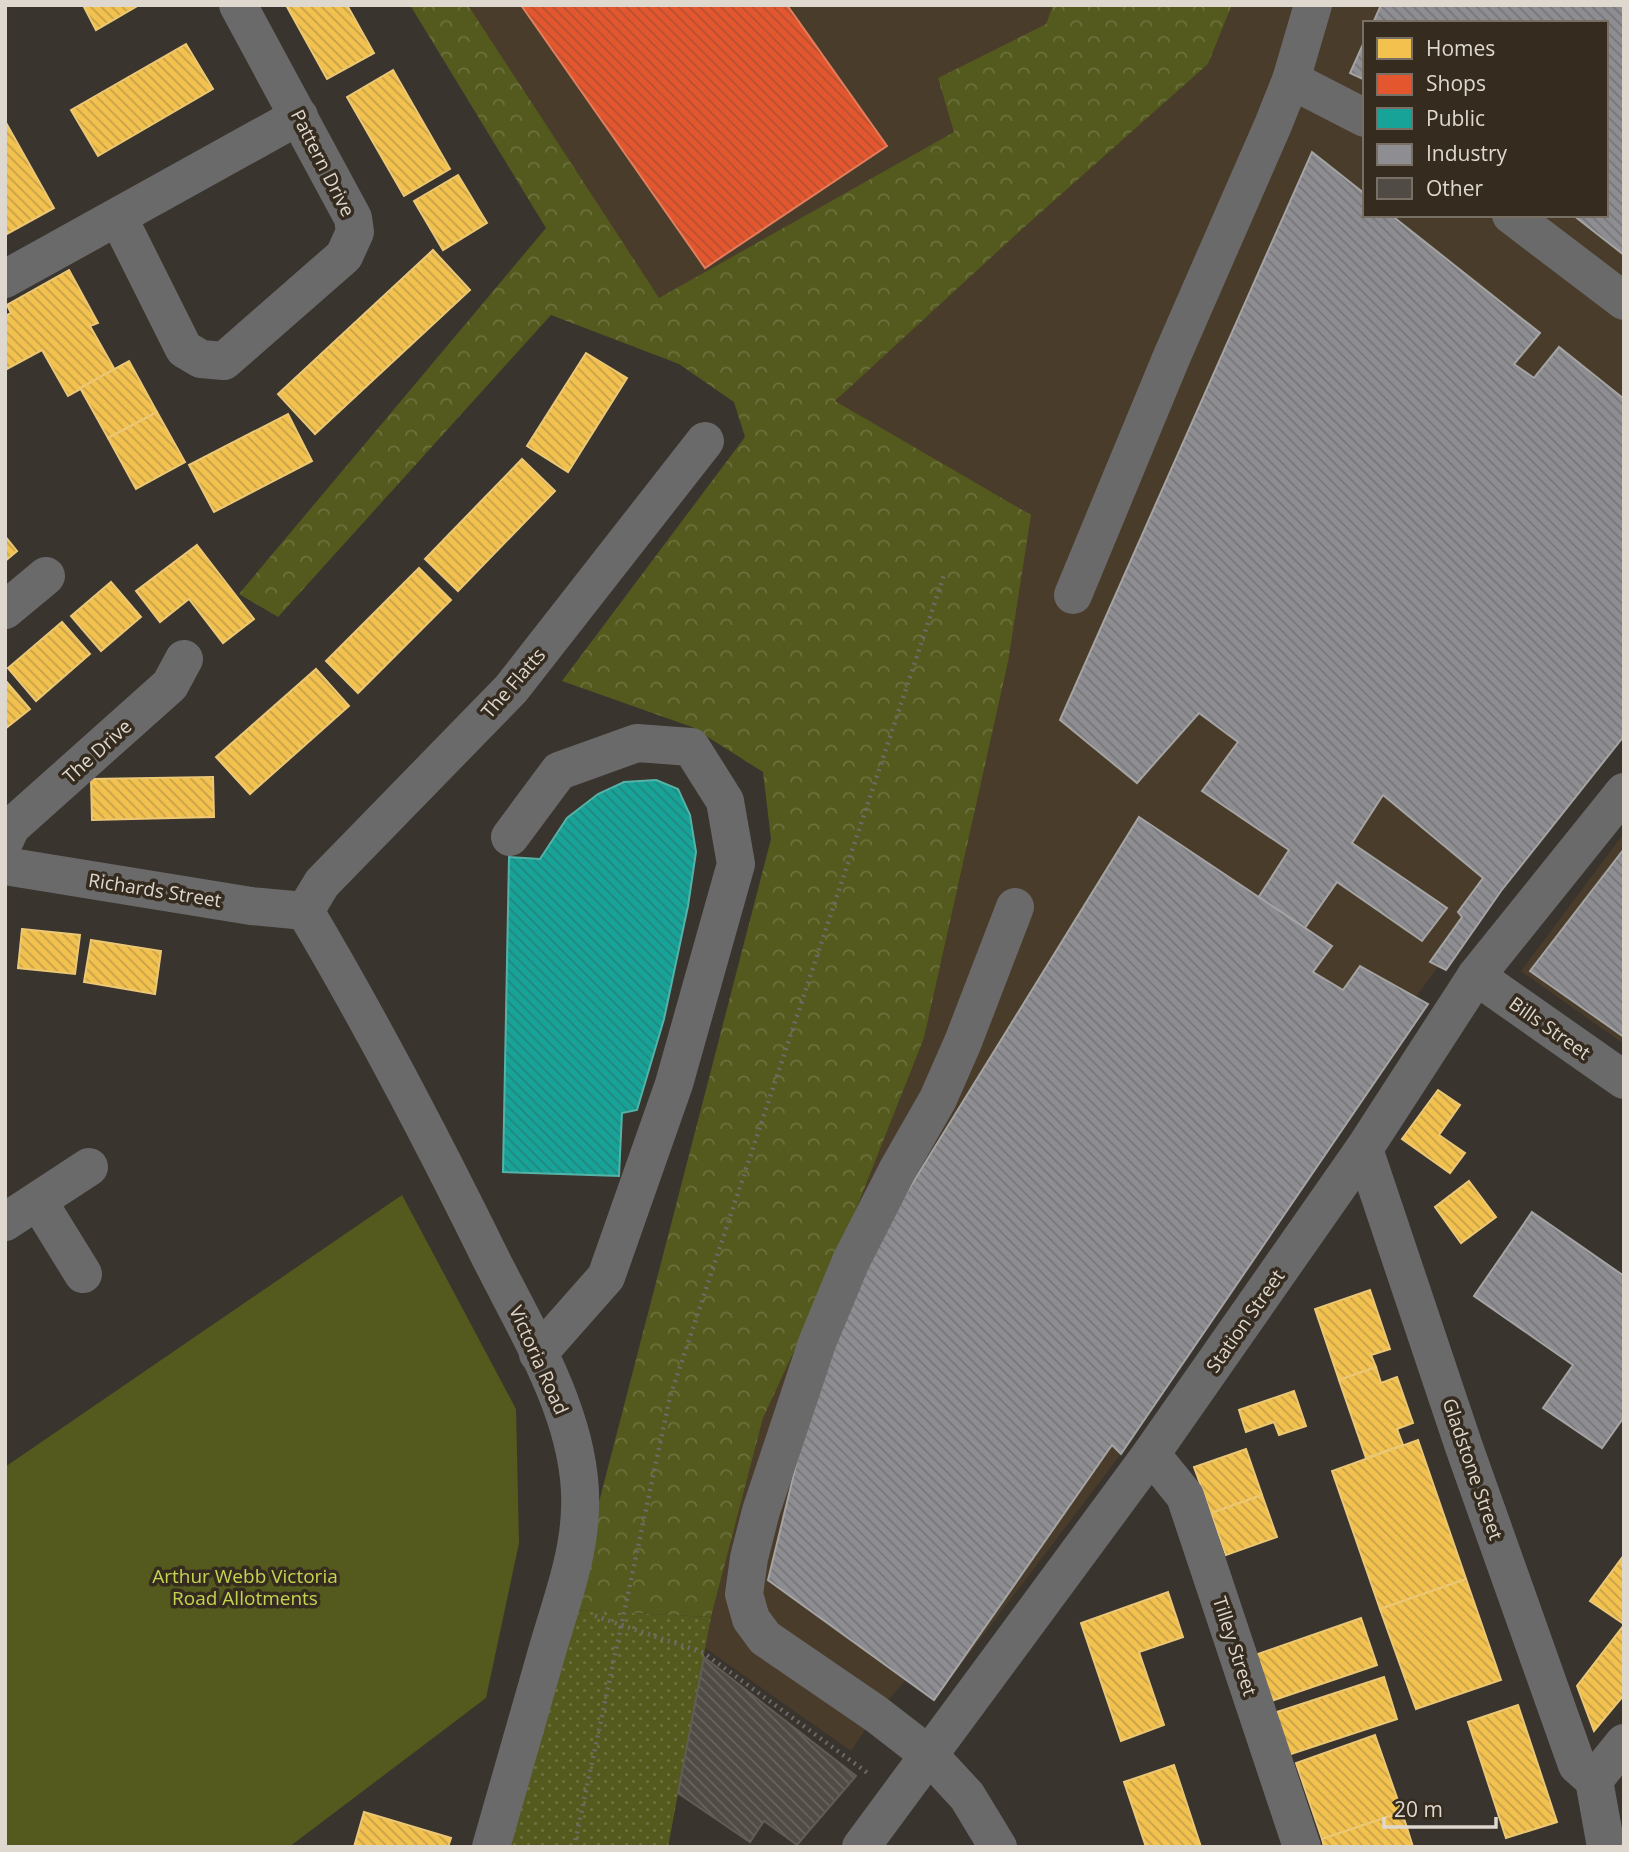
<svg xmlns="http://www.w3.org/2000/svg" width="1629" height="1852" viewBox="0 0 1629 1852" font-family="'Open Sans',sans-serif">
  <defs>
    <pattern id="grass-dots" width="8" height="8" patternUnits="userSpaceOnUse" patternTransform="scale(1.75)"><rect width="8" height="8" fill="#545a1d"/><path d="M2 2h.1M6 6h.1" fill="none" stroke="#6c713d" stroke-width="1.8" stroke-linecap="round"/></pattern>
    <pattern id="forest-crowns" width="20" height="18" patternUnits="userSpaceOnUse" patternTransform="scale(1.75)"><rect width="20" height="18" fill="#545a1d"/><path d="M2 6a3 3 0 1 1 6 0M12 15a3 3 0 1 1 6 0" fill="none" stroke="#6c713d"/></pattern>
    <pattern id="homes-back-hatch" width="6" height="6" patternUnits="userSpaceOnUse" patternTransform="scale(1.75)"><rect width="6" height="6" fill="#f2c14e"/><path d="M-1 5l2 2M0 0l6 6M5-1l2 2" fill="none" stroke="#c6a14a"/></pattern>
    <pattern id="shops-back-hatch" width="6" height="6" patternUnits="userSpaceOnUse" patternTransform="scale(1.75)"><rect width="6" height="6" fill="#e4572e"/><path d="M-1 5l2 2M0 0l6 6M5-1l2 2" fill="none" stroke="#b45033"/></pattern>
    <pattern id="public-back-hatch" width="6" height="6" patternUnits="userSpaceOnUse" patternTransform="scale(1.75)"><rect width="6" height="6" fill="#17a398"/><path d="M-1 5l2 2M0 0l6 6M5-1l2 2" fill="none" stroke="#24867d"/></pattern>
    <pattern id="industry-back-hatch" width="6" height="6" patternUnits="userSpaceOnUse" patternTransform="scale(1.75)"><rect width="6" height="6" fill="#8d8d92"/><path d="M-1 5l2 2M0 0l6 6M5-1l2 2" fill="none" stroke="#777679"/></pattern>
    <pattern id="building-back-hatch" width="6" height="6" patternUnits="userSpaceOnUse" patternTransform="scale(1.75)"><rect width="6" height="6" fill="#514b46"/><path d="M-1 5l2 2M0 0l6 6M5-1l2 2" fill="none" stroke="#6a6460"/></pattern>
  </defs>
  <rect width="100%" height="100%" fill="#3a342e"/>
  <!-- built -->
  <g fill="#493c2a" fill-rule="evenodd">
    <polygon points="468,5 1053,5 1046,24 938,78 955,132 659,299"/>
    <path d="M1232 5H1624V736L1501 891 1446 970 1438 967 1415 998 1428 1004 1121 1454 934 1700 906 1680 876 1714 851 1751 705 1648 711 1617 763 1418 834 1265 924 1038 1008 662 835 401 1020 231 1208 64ZM1365 23H1606V215H1365Z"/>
    <polygon points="1624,833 1624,1044 1521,971"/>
  </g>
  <!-- grass -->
  <polygon fill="url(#grass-dots)" points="571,1610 711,1617 668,1847 506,1847"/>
  <!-- forest -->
  <polygon fill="url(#forest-crowns)" points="410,5 468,5 659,298 954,132 938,78 1046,24 1053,5 1232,5 1208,64 1020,231 835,401 1031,515 1008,662 924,1038 834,1265 763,1418 711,1617 571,1610 771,839 763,772 692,727 562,681 745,437 734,402 679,364 551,315 278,617 239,594 546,228"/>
  <!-- garden -->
  <polygon fill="#545a1d" points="402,1195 516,1409 519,1543 486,1698 289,1847 5,1847 5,1467"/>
  <!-- homes -->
  <g fill="url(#homes-back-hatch)" stroke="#ecc875" stroke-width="2">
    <polygon points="83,5 139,5 96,30"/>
    <polygon points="286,5 347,5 374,53 327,79"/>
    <polygon points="186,44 213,89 98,156 71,110"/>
    <polygon points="393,70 450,169 404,196 347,97"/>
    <polygon points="5,121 54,208 5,235"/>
    <polygon points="458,175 487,223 443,250 414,201"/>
    <polygon points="433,250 470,290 315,434 278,394"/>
    <polygon points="69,270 98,323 90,326 115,370 68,396 42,350 5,370 5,316 11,313 7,305"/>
    <polygon points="586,353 627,378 568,472 527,446"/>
    <polygon points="129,361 157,412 108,438 80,388"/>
    <polygon points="157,412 185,462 136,489 108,438"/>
    <polygon points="288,414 312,461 214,512 189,465"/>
    <polygon points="522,459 555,491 458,591 425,559"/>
    <polygon points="5,536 17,551 5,561"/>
    <polygon points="197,545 254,619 223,643 189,599 160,622 136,591"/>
    <polygon points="419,568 451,600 358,693 326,661"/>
    <polygon points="111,582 141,617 101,651 71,616"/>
    <polygon points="62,622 90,654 36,701 8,668"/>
    <polygon points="316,669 349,706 250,794 216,757"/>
    <polygon points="5,680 30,709 5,729"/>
    <polygon points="213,777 214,817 92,820 91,779"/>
    <polygon points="22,929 80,935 75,974 18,968"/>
    <polygon points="91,940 161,951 155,994 84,982"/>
    <polygon points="1438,1090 1460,1105 1439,1135 1465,1153 1450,1173 1402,1139"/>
    <polygon points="1469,1181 1496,1217 1461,1243 1435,1207"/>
    <polygon points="1370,1290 1390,1349 1371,1355 1376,1367 1339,1380 1315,1309"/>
    <polygon points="1376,1367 1381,1383 1397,1377 1413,1423 1397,1429 1403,1445 1366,1458 1339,1380"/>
    <polygon points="1294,1391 1306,1426 1279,1435 1274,1422 1246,1432 1239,1410"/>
    <polygon points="1418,1440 1466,1579 1380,1609 1332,1471"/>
    <polygon points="1246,1449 1262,1495 1211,1513 1194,1467"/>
    <polygon points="1262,1495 1277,1537 1226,1555 1211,1513"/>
    <polygon points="1624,1555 1624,1624 1590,1601"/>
    <polygon points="1466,1579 1501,1680 1416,1709 1380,1609"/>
    <polygon points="1168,1592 1183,1637 1139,1652 1164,1725 1121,1741 1081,1623"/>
    <polygon points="1361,1618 1377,1665 1268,1702 1252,1656"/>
    <polygon points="1624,1625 1624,1695 1594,1731 1577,1686"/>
    <polygon points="1384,1677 1397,1719 1288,1755 1274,1713"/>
    <polygon points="1518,1705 1557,1822 1506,1838 1468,1722"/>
    <polygon points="1375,1735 1402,1812 1322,1839 1296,1763"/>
    <polygon points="1174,1765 1201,1847 1146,1847 1124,1782"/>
    <polygon points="364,1812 451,1838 448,1847 354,1847"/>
    <polygon points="1402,1812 1413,1847 1324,1847 1322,1839"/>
  </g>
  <!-- shops -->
  <polygon fill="url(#shops-back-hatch)" stroke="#e27e5e" stroke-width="2" points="521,5 787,5 887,146 705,268"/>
  <!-- public -->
  <polygon fill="url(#public-back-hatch)" stroke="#53b3a8" stroke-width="2" points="656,780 678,789 690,815 696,852 688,906 664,1019 637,1110 622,1113 619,1176 503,1172 509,857 540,859 567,818 598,794 624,782"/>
  <!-- industry -->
  <g fill="url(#industry-back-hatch)" stroke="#a5a4a4" stroke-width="2">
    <polygon points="1381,5 1624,5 1624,255 1573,215 1606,215 1606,23 1373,23"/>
    <polygon points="1365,40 1365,80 1350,73"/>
    <polygon points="1312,152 1365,194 1365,215 1391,215 1540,333 1514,364 1534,378 1559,347 1624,399 1624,736 1501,891 1446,970 1430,962 1462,917 1458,912 1483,878 1383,795 1352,843 1447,908 1422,941 1337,882 1305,928 1258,898 1289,850 1202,791 1238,742 1199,713 1137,783 1060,720"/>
    <polygon points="1139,817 1332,946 1313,972 1343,990 1360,966 1428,1004 1121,1454 1112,1445 934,1700 768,1580 810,1408 878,1239"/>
    <polygon points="1624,849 1624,1037 1530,971"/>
    <polygon points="1532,1212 1624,1276 1624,1417 1602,1448 1543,1408 1573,1365 1474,1296"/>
  </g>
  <!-- building -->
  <polygon fill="url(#building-back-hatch)" stroke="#625c57" stroke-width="2" points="704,1657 856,1776 797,1845 764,1821 750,1842 678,1793"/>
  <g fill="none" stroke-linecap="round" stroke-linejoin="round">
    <!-- path -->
    <g stroke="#6d6a6a" stroke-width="4.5" stroke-dasharray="2 5" stroke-linecap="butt">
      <polyline points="595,1616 704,1653 869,1774"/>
      <polyline points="574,1847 670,1397 944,575"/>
    </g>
    <!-- minor -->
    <g stroke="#6b6a6b" stroke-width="38">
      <polyline points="1291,80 1365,118"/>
      <polyline points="1511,215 1624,301"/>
      <polyline points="118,217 184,349 201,359 224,361 344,256 355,232 353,218 238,5"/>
      <polyline points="5,279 299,116"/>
      <polyline points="1073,595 1172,356 1273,125 1291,80 1313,5"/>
      <polyline points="5,610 46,576"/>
      <polyline points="510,837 559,771 637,743 691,747 725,801 736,864 674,1084 606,1277 538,1354"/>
      <polyline points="5,840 11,827 170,685 184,659"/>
      <polyline points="5,866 251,906 305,911"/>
      <path d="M305 911C372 1024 432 1139 490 1257 528 1333 584 1422 580 1509 579 1556 561 1603 548 1648 529 1714 510 1781 491 1847"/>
      <polyline points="305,911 322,883 511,689 705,441"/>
      <polyline points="1476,976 1624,1080"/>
      <polyline points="1364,1149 1464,1447 1577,1765 1594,1780"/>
      <polyline points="38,1201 83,1274"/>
      <polyline points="5,1222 89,1167"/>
      <polyline points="1151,1454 1185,1496 1302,1847"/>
      <polyline points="1594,1780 1606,1847"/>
      <polyline points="1594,1780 1624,1743"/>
      <polyline points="861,1847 1151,1454 1364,1149 1476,976 1624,792"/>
      <polyline points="998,1847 967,1796 929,1755 876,1714 765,1638 751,1619 744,1594 749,1558 761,1511 817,1343 851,1261 898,1169 938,1099 963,1042 1015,907"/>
    </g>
  </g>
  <g text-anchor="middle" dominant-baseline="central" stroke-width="7" stroke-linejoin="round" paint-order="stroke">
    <!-- street labels -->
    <g font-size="19" fill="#ded8cf" stroke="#352b1e">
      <text transform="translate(323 163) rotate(63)">Pattern Drive</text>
      <text transform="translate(513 683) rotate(-49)">The Flatts</text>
      <text transform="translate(97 751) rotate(-42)">The Drive</text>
      <text transform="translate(155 890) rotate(9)">Richards Street</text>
      <text transform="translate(1550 1028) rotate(35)">Bills Street</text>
      <text transform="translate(1245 1321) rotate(-55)">Station Street</text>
      <text transform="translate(539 1360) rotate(66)">Victoria Road</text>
      <text transform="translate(1473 1469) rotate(71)">Gladstone Street</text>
      <text transform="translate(1235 1646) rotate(72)">Tilley Street</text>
    </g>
    <!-- park labels -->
    <g font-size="19" fill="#c6d452" stroke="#352b1e">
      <text x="245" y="1576">Arthur Webb Victoria<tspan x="245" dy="22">Road Allotments</tspan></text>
    </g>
  </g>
  <!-- border -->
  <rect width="1629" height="1852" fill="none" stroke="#ded8cf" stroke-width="14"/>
  <!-- legend -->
  <rect x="1363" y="21" width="245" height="196" fill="#352b1e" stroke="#797065" stroke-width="2"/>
  <rect x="1377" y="38" width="35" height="21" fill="#f2c14e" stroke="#797065" stroke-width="2"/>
  <text x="1426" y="56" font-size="21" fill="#ded8cf">Homes</text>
  <rect x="1377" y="74" width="35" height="21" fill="#e4572e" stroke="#797065" stroke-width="2"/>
  <text x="1426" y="91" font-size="21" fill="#ded8cf">Shops</text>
  <rect x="1377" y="108" width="35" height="21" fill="#17a398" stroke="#797065" stroke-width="2"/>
  <text x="1426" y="126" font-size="21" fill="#ded8cf">Public</text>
  <rect x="1377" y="144" width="35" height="21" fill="#8d8d92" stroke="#797065" stroke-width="2"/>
  <text x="1426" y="161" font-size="21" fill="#ded8cf">Industry</text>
  <rect x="1377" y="178" width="35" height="21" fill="#514b46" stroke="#797065" stroke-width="2"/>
  <text x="1426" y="196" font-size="21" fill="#ded8cf">Other</text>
  <!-- scale -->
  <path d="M1384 1817v10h112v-10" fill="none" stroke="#ded8cf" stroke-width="3.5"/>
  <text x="1394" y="1817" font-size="21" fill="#ded8cf" stroke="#352b1e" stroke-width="5" paint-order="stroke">20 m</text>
</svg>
